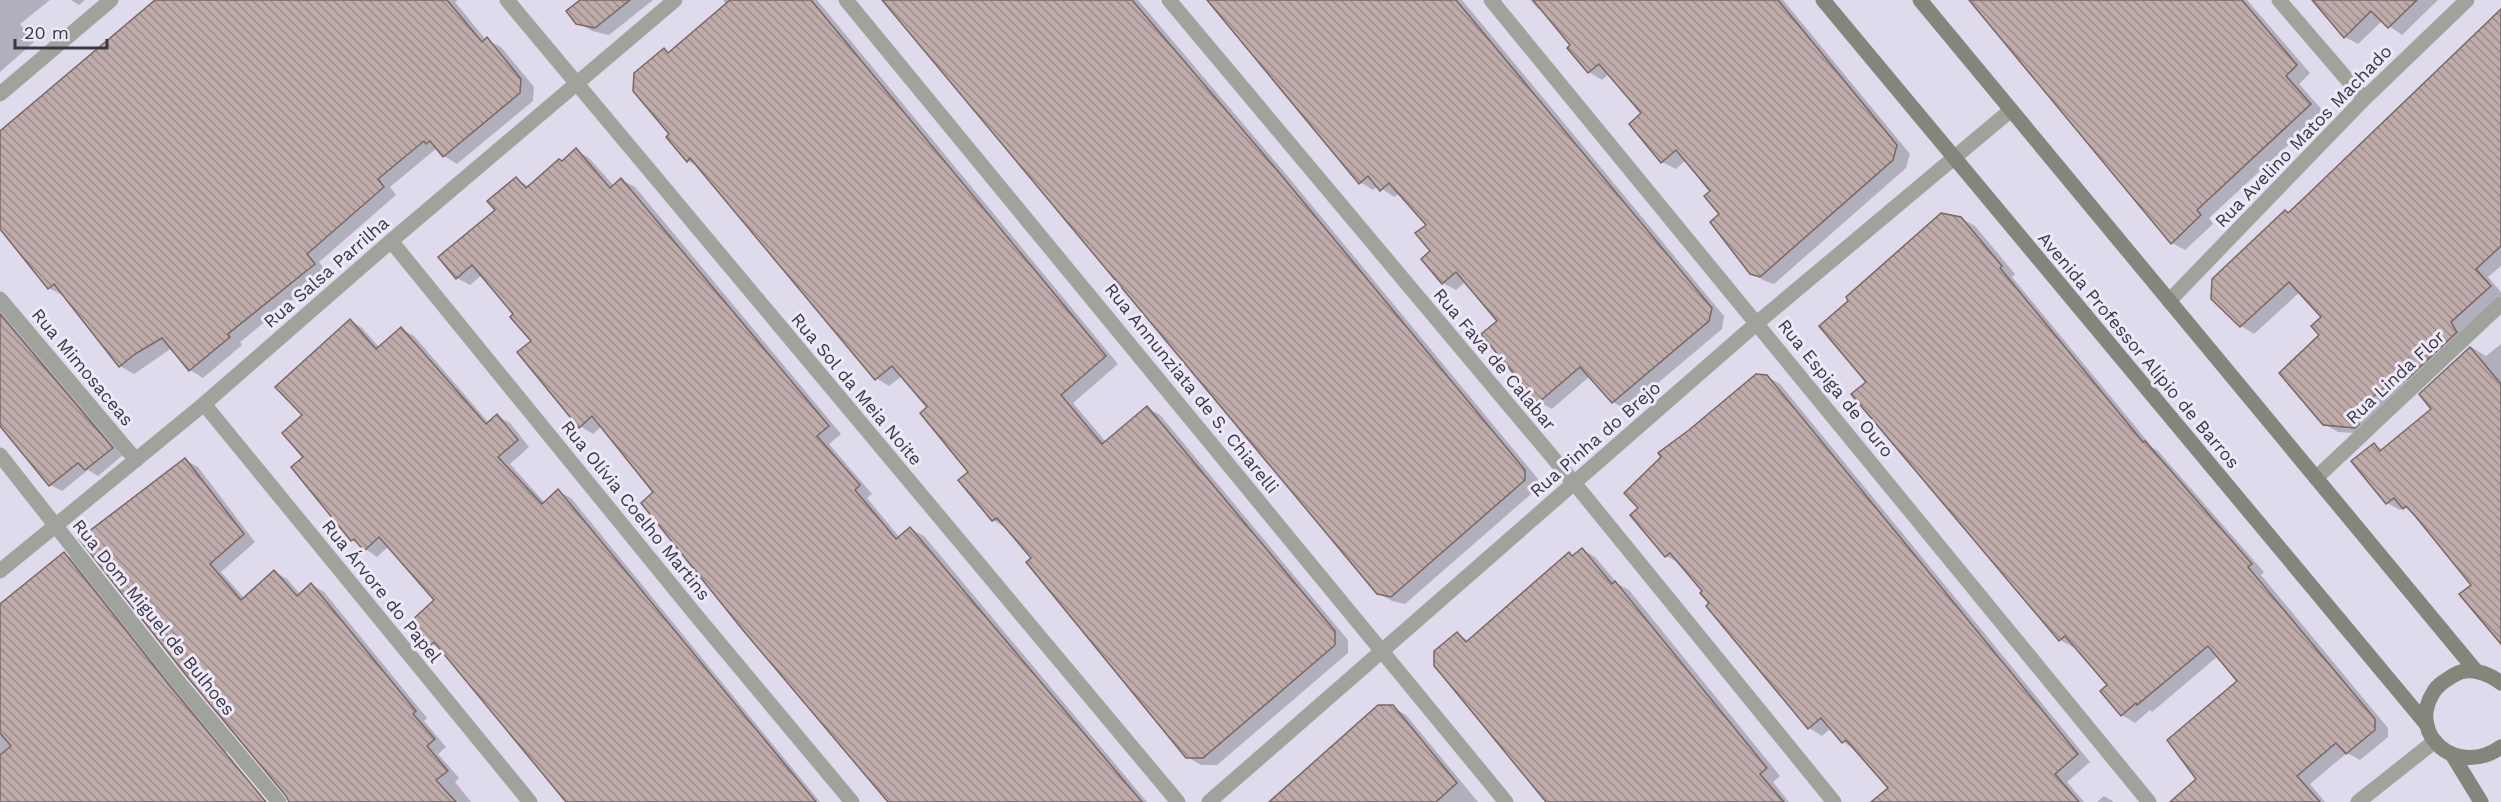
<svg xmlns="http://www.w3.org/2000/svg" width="2501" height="802" viewBox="0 0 2501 802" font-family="'Work Sans',sans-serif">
  <defs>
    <pattern id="building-back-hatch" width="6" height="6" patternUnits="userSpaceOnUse" patternTransform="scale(1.5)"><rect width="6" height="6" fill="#bfaba9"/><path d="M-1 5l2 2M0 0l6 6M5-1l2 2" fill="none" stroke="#9c8c8b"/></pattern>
  </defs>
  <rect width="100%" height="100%" fill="#dfdbed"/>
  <!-- shadow -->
  <g fill="#0003">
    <polygon points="0,0 50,0 20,24 34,42 0,72"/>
    <polygon points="71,0 85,0 79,5"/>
    <polygon points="157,0 458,0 455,2 486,40 501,47 534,87 533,101 457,164 444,156 437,148 390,187 396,195 319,262 327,272 240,342 242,345 203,378 190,370 172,348 134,374 120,366 64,294 62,295 49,288 0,211 0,132"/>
    <polygon points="583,0 653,0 609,35 592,31 577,22"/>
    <polygon points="723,0 817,0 1118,364 1073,403 1106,442 1147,408 1160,415 1348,640 1348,653 1217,765 1201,765 1187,757 1034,558 1006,528 993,520 970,472 929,408 902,376 889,386 876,378 701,168 688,161 671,134 664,50 670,53 727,5"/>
    <polygon points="884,0 1138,0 1290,179 1538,479 1538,488 1405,604 1392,601 1378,593"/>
    <polygon points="1209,0 1462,0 1724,316 1722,329 1626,410 1613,402 1590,376 1552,409 1539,402 1499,321 1466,281 1456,290 1443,283 1428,225 1400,193 1394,197 1378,186 1373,190 1360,182"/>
    <polygon points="1530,0 1783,0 1910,154 1906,168 1774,284 1765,281 1751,273 1712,191 1686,160 1676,169 1662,162 1644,113 1609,74 1602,80 1589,72 1572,46 1546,13 1537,8"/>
    <polygon points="1971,0 2247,0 2310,73 2299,84 2324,112 2209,218 2213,224 2185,250 2172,243"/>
    <polygon points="2314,0 2438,0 2402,35 2382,21 2358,44 2345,37"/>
    <polygon points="2501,11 2501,266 2488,277 2501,292 2501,296 2464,331 2369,434 2338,432 2324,424 2321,335 2323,317 2300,292 2254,334 2241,326 2289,215"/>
    <polygon points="576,150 589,158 614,186 622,180 635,187 841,434 829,444 872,494 867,498 900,538 911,529 924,536 1147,802 890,802 602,426 593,434 580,426 533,341 515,314 482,275 470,285 457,278 516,179 530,187"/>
    <polygon points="1960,218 1975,226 2015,274 2012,277 2153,448 2158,451 2264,572 2261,575 2388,728 2388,737 2360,760 2347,753 2310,784 2325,802 2195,802 2198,779 2239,681 2218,656 2152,712 2150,710 2135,723 2122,715 2109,685 2075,646 2073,647 2060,640 1868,382"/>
    <polygon points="0,307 123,455 98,476 88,470 62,491 50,485 0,424"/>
    <polygon points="350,320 362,328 380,348 401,329 414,336 489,423 497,416 510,423 529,447 510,464 545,503 558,491 571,498 820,802 567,802 441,649 432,644 436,601 389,546 377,557 352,540 305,457 304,415"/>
    <polygon points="2501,344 2501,635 2473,585 2415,514 2404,507 2400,510 2387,503 2374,444 2383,450 2433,409 2421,394 2471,347 2486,356"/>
    <polygon points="1766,376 1780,384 2090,762 2067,782 2084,802 1873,802 1890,788 1856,750 1843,742 1831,728 1822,736 1809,728 1708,606 1711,604 1705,591 1679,563 1666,556"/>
    <polygon points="185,460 198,467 255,542 221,572 245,599 275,572 287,579 301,595 312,585 324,592 427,718 424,721 446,747 438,754 459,778 455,782 471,802 313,802 246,737"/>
    <polygon points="1582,549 1595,557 1618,584 1629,590 1780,776 1773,782 1789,802 1548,802 1457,634 1469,641 1569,553 1574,556"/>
    <polygon points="64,553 75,560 228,750 223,754 259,802 10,802 0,791 0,606"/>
    <polygon points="1392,707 1406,715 1478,802 1271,802"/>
    <polygon points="2104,796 2114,802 2097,802"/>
  </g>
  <!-- building -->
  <g fill="url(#building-back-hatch)" stroke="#796665" stroke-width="1.5">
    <polygon points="155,0 447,0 482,42 487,37 521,79 520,93 443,157 430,141 426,144 424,141 378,179 384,187 307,254 315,264 228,334 230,337 189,371 162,338 135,354 119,367 54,284 48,289 0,229 0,131"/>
    <polygon points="580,0 630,0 595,28 576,24 566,11"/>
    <polygon points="730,0 811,0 1106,356 1061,395 1102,444 1147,406 1335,631 1335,645 1203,758 1186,758 1026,562 1031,558 997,518 992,521 958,480 968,472 920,413 927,407 892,366 875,380 690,158 687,162 666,137 669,134 633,91 634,73 664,48 668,53"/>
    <polygon points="882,0 1132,0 1277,170 1525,470 1525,480 1391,597 1377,594"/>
    <polygon points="1207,0 1456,0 1712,308 1709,321 1612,403 1580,367 1538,403 1481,334 1497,321 1456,272 1442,284 1421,259 1430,251 1415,233 1426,225 1389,183 1380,191 1368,176 1359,184"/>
    <polygon points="1533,0 1778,0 1897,145 1893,160 1760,277 1750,274 1710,222 1719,214 1704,196 1710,191 1676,150 1661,163 1629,124 1641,113 1599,64 1588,73 1567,48 1570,45"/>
    <polygon points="1969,0 2242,0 2297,65 2286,76 2311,104 2197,210 2201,215 2171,244"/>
    <polygon points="2312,0 2417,0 2388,28 2371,11 2344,38"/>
    <polygon points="2501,9 2501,246 2476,269 2491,286 2451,322 2457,332 2407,379 2402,372 2352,415 2359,424 2355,428 2323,425 2279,373 2319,335 2311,326 2321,317 2289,282 2240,327 2211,299 2212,279 2285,210 2288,213 2305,197"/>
    <polygon points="576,148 610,188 621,178 829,426 817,436 860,485 855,490 896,539 910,527 1142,802 888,802 742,629 641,503 653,492 592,416 579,428 517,352 531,341 510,317 513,314 472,265 456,279 438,257 495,210 487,201 516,177 526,188 559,159 562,161"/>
    <polygon points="1941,213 1961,217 2002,266 2000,268 2143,442 2145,441 2252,564 2248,567 2375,719 2375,730 2346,754 2336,743 2297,776 2320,802 2170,802 2196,779 2167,740 2237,681 2208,646 2137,705 2136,703 2121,716 2100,691 2107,685 2065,636 2059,641 1851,394 1866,382 1819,326 1848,301 1846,297"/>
    <polygon points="0,314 113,448 85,470 78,463 49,486 0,426"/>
    <polygon points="350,319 376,349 401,327 486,424 497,414 518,440 498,457 542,504 558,489 816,802 566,802 434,642 431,645 411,621 434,600 379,537 364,551 354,539 351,541 291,467 303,457 282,433 302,415 275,387"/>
    <polygon points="2470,347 2501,384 2501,644 2459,594 2471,585 2416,517 2406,506 2403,509 2394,498 2386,504 2351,461 2374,443 2380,451 2431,409 2419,394"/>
    <polygon points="1756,374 1767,375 2078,754 2055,774 2079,802 1871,802 1888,788 1846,740 1842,743 1821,718 1808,729 1706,606 1709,603 1700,593 1702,591 1670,553 1665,557 1630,515 1638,508 1624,493 1661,457 1658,453 1689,430"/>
    <polygon points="185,458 244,534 210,564 241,600 274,570 297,596 311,583 416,711 413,714 435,739 427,746 448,771 436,780 456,802 289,802 286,796 185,674 79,539"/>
    <polygon points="1582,548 1612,584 1615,581 1767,768 1760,774 1784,802 1546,802 1441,674 1434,666 1434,651 1457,632 1466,642 1569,552 1572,556"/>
    <polygon points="64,552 170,686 266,802 0,802 0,755 11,746 0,733 0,604"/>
    <polygon points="1378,705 1393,705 1457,783 1436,802 1269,802"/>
  </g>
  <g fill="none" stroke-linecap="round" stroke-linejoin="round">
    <!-- street -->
    <g stroke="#a0a39c" stroke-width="15">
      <polyline points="507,0 1178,802"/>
      <polyline points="846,0 1506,802"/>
      <polyline points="1169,0 1575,484 1834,802"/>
      <polyline points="1491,0 2149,802"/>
      <polyline points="2279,0 2364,99"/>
      <polyline points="0,94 111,0"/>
      <polyline points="391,241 695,614 852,802"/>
      <polyline points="0,299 136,460"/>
      <polyline points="2169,301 2364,99 2467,0"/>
      <polyline points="204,404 530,802"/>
      <polyline points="0,455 177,680 279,802"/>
      <polyline points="2316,478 2501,304"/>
      <polyline points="0,571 204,404 391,241 675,0"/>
      <polyline points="1209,802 1757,323 2011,110"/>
      <polyline points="2358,802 2435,741"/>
    </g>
    <!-- secondary -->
    <g stroke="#82867b" stroke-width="15">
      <polyline points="1823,0 2427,725"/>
      <polyline points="1920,0 2476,671"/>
      <path d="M2501 683C2488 673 2469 666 2454 675 2446 680 2437 685 2433 693 2407 735 2457 778 2501 747"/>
      <polyline points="2453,756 2481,802"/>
    </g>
  </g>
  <g text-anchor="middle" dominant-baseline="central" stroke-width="6" stroke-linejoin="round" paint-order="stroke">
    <!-- street labels -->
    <g font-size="18" fill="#3a383f" stroke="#ede8fa">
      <text transform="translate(2303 136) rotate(-46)">Rua Avelino Matos Machado</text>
      <text transform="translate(326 272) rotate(-41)">Rua Salsa Parrilha</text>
      <text transform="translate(2139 350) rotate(50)">Avenida Professor Alípio de Barros</text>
      <text transform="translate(1495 359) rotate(50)">Rua Fava de Calabar</text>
      <text transform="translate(83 367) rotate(50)">Rua Mimosaceas</text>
      <text transform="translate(2395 377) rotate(-43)">Rua Linda Flor</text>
      <text transform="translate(1192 388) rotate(51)">Rua Annunziata de S. Chiarelli</text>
      <text transform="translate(1836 388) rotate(51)">Rua Espiga de Ouro</text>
      <text transform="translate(857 389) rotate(50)">Rua Sol da Meia Noite</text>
      <text transform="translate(1595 439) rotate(-41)">Rua Pinha do Brejo</text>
      <text transform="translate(636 510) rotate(51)">Rua Olívia Coelho Martins</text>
      <text transform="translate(382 591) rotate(51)">Rua Árvore do Papel</text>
      <text transform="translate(154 617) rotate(51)">Rua Dom Miguel de Bulhoes</text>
    </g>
  </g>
  <!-- scale -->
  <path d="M15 39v9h92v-9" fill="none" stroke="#3a383f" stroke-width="3"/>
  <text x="24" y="39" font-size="18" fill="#3a383f" stroke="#ede8fa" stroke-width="4.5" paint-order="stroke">20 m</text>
</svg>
